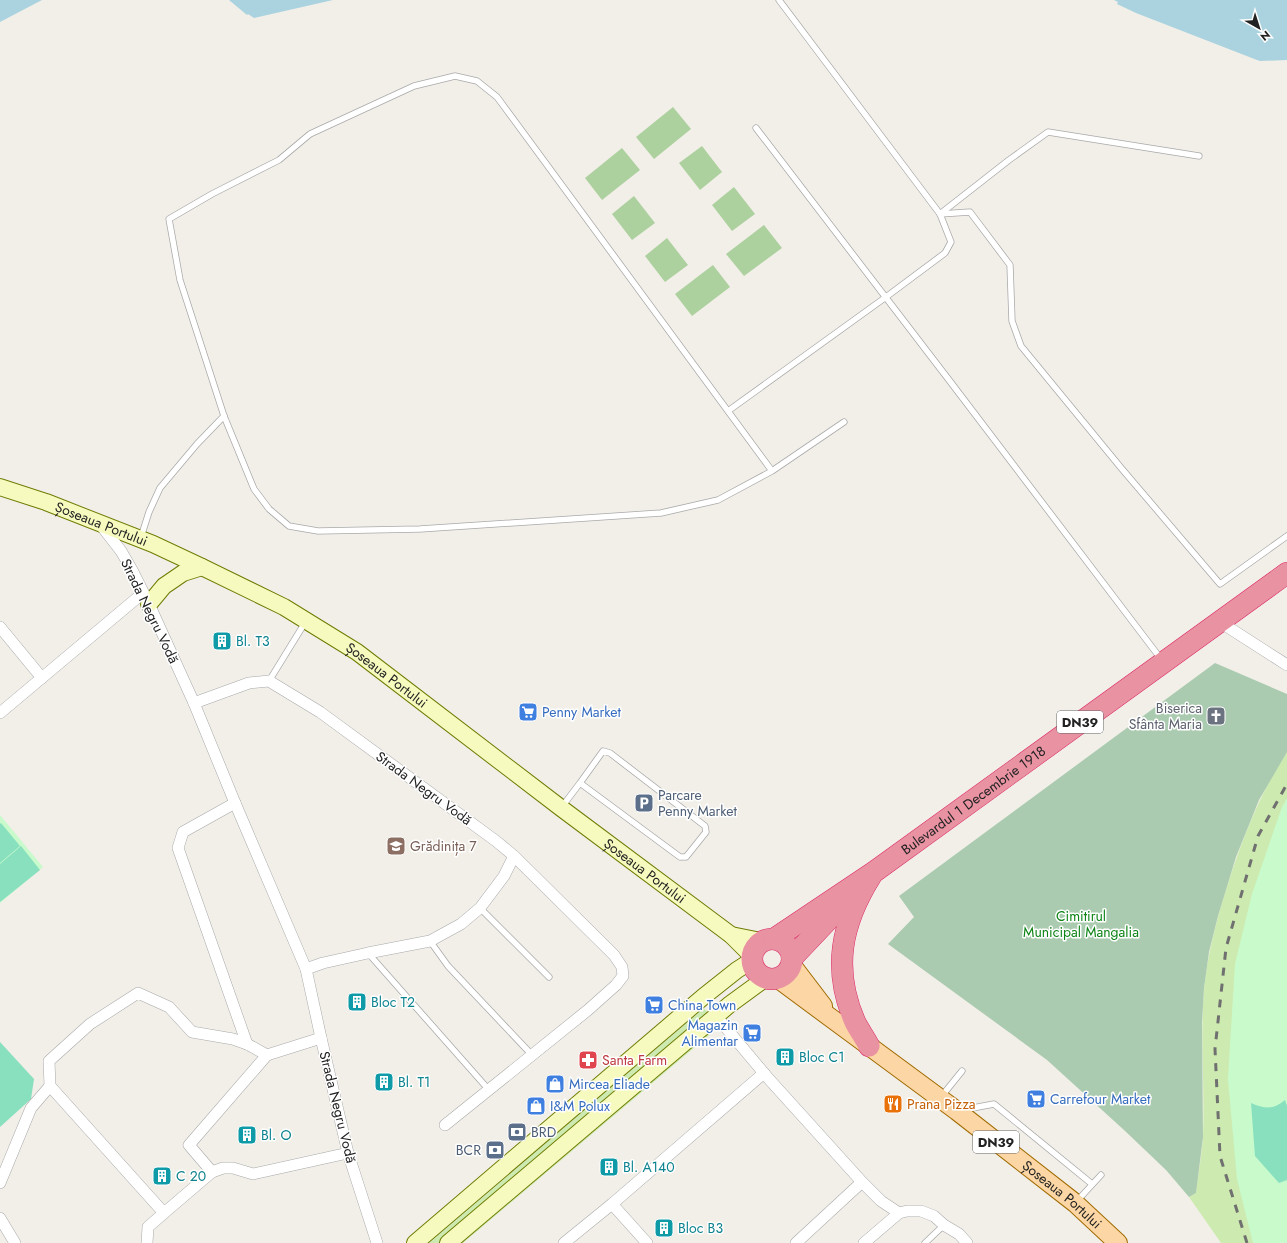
<svg xmlns="http://www.w3.org/2000/svg" width="1287" height="1243" viewBox="0 0 1287 1243" font-family="Jost,sans-serif">
  <rect width="100%" height="100%" fill="#f2efe9"/>
  <!-- grass -->
  <g fill="#cdebb0">
    <path d="M1287 752V838L1266 1243H1221L1189 1197 1196 1193C1198 1174 1202 1154 1203 1136 1205 1087 1200 1039 1204 990 1207 958 1215 926 1224 896 1240 845 1258 796 1287 752Z"/>
    <polygon points="704,1008 720,1026 463,1243 429,1243"/>
  </g>
  <!-- forest -->
  <g fill="#add19e">
    <polygon points="673,107 691,129 654,159 636,137"/>
    <polygon points="702,146 722,172 700,190 679,163"/>
    <polygon points="622,148 640,170 602,200 585,178"/>
    <polygon points="734,187 755,214 732,231 712,205"/>
    <polygon points="634,196 655,223 632,240 612,214"/>
    <polygon points="764,225 782,248 744,276 726,254"/>
    <polygon points="667,238 688,265 665,282 645,256"/>
    <polygon points="713,265 730,287 692,316 675,294"/>
  </g>
  <!-- cemetery -->
  <polygon fill="#aacbaf" points="1215,663 1287,694 1287,752 1259,800 1236,857 1218,916 1209,952 1204,988 1202,1023 1203,1137 1196,1193 1189,1197 1166,1170 1124,1130 1047,1060 888,944 914,917 899,896"/>
  <!-- park -->
  <g fill="#c8facc">
    <polygon points="1287,798 1287,1243 1253,1243 1237,1179 1228,1079 1235,964 1252,894 1282,807"/>
    <polygon points="0,815 43,867 0,903"/>
  </g>
  <!-- pitch -->
  <g fill="#88e0be">
    <polygon points="1,823 20,846 0,863 0,824"/>
    <polygon points="21,846 40,870 0,902 0,864"/>
    <polygon points="0,1042 34,1079 31,1099 0,1127"/>
    <path d="M1285 1100 1287 1106V1180L1279 1183 1255 1156 1251 1103C1265 1109 1273 1110 1285 1100Z"/>
  </g>
  <!-- water -->
  <g fill="#aad3df">
    <polygon points="0,0 42,0 0,22"/>
    <polygon points="229,0 333,0 254,18 248,14 247,15"/>
    <polygon points="1114,0 1287,0 1287,60 1260,61 1257,60 1136,13 1117,4 1118,2"/>
  </g>
  <g fill="none" stroke-linecap="round" stroke-linejoin="round">
    <defs>
      <g id="lane">
        <polyline points="779,0 940,214 970,212 1010,265 1012,321 1021,346 1122,469 1220,584 1287,536"/>
        <polyline points="756,128 949,380 1161,659"/>
        <polyline points="728,411 886,297 945,253 951,242 940,214 1009,160 1048,132 1199,156"/>
        <polyline points="772,471 497,97 477,81 455,76 414,86 310,134 279,160 212,194 169,219 180,280 224,416 254,489 269,509 289,526 318,531 420,529 661,513 718,500 772,471 844,422"/>
        <polyline points="141,537 149,512 160,488 197,444 224,416"/>
        <polyline points="269,681 306,621"/>
        <polyline points="561,808 580,783 680,857 686,857 706,832 705,826 610,753 603,751 580,783"/>
        <polyline points="480,908 549,977"/>
        <polyline points="430,941 448,966 532,1055"/>
        <polyline points="368,953 489,1090"/>
        <polyline points="941,1097 962,1071"/>
        <polyline points="962,1110 994,1104 1092,1184"/>
        <polyline points="1077,1201 1101,1175"/>
        <polyline points="925,1243 944,1225"/>
      </g>
      <g id="street">
        <polyline points="100,524 121,551 132,570 149,604 194,703 235,803 306,969 321,1038 348,1153 377,1243"/>
        <polyline points="1220,622 1287,665"/>
        <polyline points="0,627 42,678"/>
        <polyline points="194,703 249,683 269,681 320,712 496,841 514,856 504,876 480,908 461,924 430,941 368,953 323,963 306,969"/>
        <polyline points="0,713 143,593"/>
        <polyline points="235,803 183,832 178,848 247,1044"/>
        <polyline points="716,1016 768,1078 862,1182 881,1201 899,1213"/>
        <polyline points="445,1125 588,1010 616,985 623,976 622,967 614,955 514,856"/>
        <polyline points="212,1172 189,1145 267,1055"/>
        <polyline points="0,1183 31,1108 50,1086"/>
        <polyline points="612,1204 647,1243"/>
        <polyline points="164,1213 212,1172 223,1168 233,1168 253,1174 348,1153"/>
        <polyline points="0,1218 15,1243"/>
        <polyline points="147,1243 148,1227 164,1213 50,1086 49,1061 90,1024 138,993 169,1007 192,1032 233,1039 247,1044 267,1055 321,1038"/>
        <polyline points="564,1243 612,1204 764,1073"/>
        <polyline points="796,1243 862,1182"/>
        <polyline points="864,1243 899,1213 907,1211 921,1211 934,1216 944,1225 959,1234 967,1243"/>
      </g>
      <g id="secondary">
        <path id="s1" d="M0 487 46 502 153 544 202 567 284 607 357 652 561 808 731 935 752 956"/>
        <polyline points="149,604 164,586 183,573 202,567"/>
        <polyline points="731,935 761,941"/>
        <polyline points="415,1243 703,997 737,970 751,961"/>
        <polyline points="448,1243 729,1005 766,978"/>
      </g>
      <g id="primary">
        <polyline points="791,964 823,1006"/>
        <path id="s2" d="M777 978 831 1018 957 1111 1075 1203 1118 1243"/>
      </g>
      <g id="highway">
        <circle cx="772" cy="959" r="20"/>
        <path id="s3" d="M774 939 874 872 1287 573"/>
        <polyline points="792,958 847,900"/>
        <path d="M869 1046C865 1038 859 1030 855 1022 832 969 841 924 871 876"/>
      </g>
    </defs>
    <!-- lane casing -->
    <use href="#lane" stroke="#a9a9a9" stroke-width="7"/>
    <!-- street casing -->
    <use href="#street" stroke="#a9a9a9" stroke-width="12"/>
    <!-- secondary casing -->
    <use href="#secondary" stroke="#707d05" stroke-width="18"/>
    <!-- primary casing -->
    <use href="#primary" stroke="#a06b00" stroke-width="20"/>
    <!-- highway casing -->
    <use href="#highway" stroke="#dc2a67" stroke-width="22"/>
    <!-- lane -->
    <use href="#lane" stroke="#fff" stroke-width="5.5"/>
    <!-- street -->
    <use href="#street" stroke="#fff" stroke-width="11"/>
    <!-- secondary -->
    <use href="#secondary" stroke="#f7fabf" stroke-width="16"/>
    <!-- primary -->
    <use href="#primary" stroke="#fcd6a4" stroke-width="18"/>
    <!-- highway -->
    <use href="#highway" stroke="#e892a2" stroke-width="21"/>
    <!-- rail -->
    <polyline stroke="#707070" stroke-width="3" stroke-dasharray="8 8" stroke-linecap="butt" points="1247,1243 1220,1156 1215,1049 1226,948 1258,836 1287,784"/>
  </g>
  <!-- icons -->
  <defs>
    <symbol id="building-square" viewBox="-11 -11 22 22"><rect x="-9" y="-9" width="18" height="18" rx="4" fill="#0f9aa8" stroke="#fff"/><path d="M-4-6H4V6H1V3H-1V6H-4ZM-2.5-4.3h1.7v1.8h-1.7ZM.8-4.3h1.7v1.8H.8ZM-2.5-1h1.7V.8h-1.7ZM.8-1h1.7V.8H.8Z" fill="#fff"/></symbol>
    <symbol id="supermarket-square" viewBox="-11 -11 22 22"><rect x="-9" y="-9" width="18" height="18" rx="4" fill="#3f7fe0" stroke="#fff"/><path d="M-6-5.5h2.5l.6 2H6L4.5 2H-2.5L-4.4-4H-6ZM-1.5 3.2a1.3 1.3 0 1 0 .1 0ZM3 3.2a1.3 1.3 0 1 0 .1 0Z" fill="#fff"/></symbol>
    <symbol id="church-square" viewBox="-11 -11 22 22"><rect x="-9" y="-9" width="18" height="18" rx="4" fill="#6b7280" stroke="#fff"/><path d="M-1.2-6h2.4v3.5h3.3v2.4h-3.3V6h-2.4V-.1h-3.3v-2.4h3.3Z" fill="#fff"/></symbol>
    <symbol id="parking-square" viewBox="-11 -11 22 22"><rect x="-9" y="-9" width="18" height="18" rx="4" fill="#5c6f8a" stroke="#fff"/><path d="M-3.5-5.5H1a3.5 3.5 0 0 1 0 7H-1V5.5H-3.5ZM-1-3.4V-.6H.8a1.4 1.4 0 0 0 0-2.8Z" fill="#fff"/></symbol>
    <symbol id="school-square" viewBox="-11 -11 22 22"><rect x="-9" y="-9" width="18" height="18" rx="4" fill="#8d6e63" stroke="#fff"/><path d="M0-5L7-2L0 1L-7-2ZM-4 1L0 2.5L4 1V4Q0 6-4 4Z" fill="#fff"/></symbol>
    <symbol id="pharmacy-square" viewBox="-11 -11 22 22"><rect x="-9" y="-9" width="18" height="18" rx="4" fill="#e0444e" stroke="#fff"/><path d="M-2-6h4v4h4v4h-4v4h-4v-4h-4v-4h4Z" fill="#fff"/></symbol>
    <symbol id="shop-square" viewBox="-11 -11 22 22"><rect x="-9" y="-9" width="18" height="18" rx="4" fill="#3f7fe0" stroke="#fff"/><path d="M-5-2.5h2.3a2.7 3.5 0 0 1 5.4 0H5L5.5 6h-11ZM-1.5-2.5h3a1.5 2.3 0 0 0-3 0Z" fill="#fff"/></symbol>
    <symbol id="restaurant-square" viewBox="-11 -11 22 22"><rect x="-9" y="-9" width="18" height="18" rx="4" fill="#e8710a" stroke="#fff"/><path d="M-5-6h1v4h1v-4h1v4h1v-4h1v5L-1.5 .5V6h-2V.5L-5-1ZM5-6V6H3V1.5H1.5Q1.5-4 5-6Z" fill="#fff"/></symbol>
    <symbol id="bank-square" viewBox="-11 -11 22 22"><rect x="-9" y="-9" width="18" height="18" rx="4" fill="#5c6f8a" stroke="#fff"/><path d="M-6-4H6V4H-6ZM0-2.3a2.3 2.3 0 1 0 0 4.6a2.3 2.3 0 1 0 0-4.6Z" fill="#fff"/></symbol>
  </defs>
  <g fill-rule="evenodd">
    <use href="#building-square" x="211" y="630" width="22" height="22"/>
    <use href="#supermarket-square" x="517" y="701" width="22" height="22"/>
    <use href="#church-square" x="1205" y="705" width="22" height="22"/>
    <use href="#parking-square" x="633" y="792" width="22" height="22"/>
    <use href="#school-square" x="385" y="835" width="22" height="22"/>
    <use href="#building-square" x="346" y="991" width="22" height="22"/>
    <use href="#supermarket-square" x="643" y="994" width="22" height="22"/>
    <use href="#supermarket-square" x="741" y="1022" width="22" height="22"/>
    <use href="#building-square" x="774" y="1046" width="22" height="22"/>
    <use href="#pharmacy-square" x="577" y="1049" width="22" height="22"/>
    <use href="#building-square" x="373" y="1071" width="22" height="22"/>
    <use href="#shop-square" x="544" y="1073" width="22" height="22"/>
    <use href="#supermarket-square" x="1025" y="1088" width="22" height="22"/>
    <use href="#restaurant-square" x="882" y="1093" width="22" height="22"/>
    <use href="#shop-square" x="525" y="1095" width="22" height="22"/>
    <use href="#bank-square" x="506" y="1121" width="22" height="22"/>
    <use href="#building-square" x="236" y="1124" width="22" height="22"/>
    <use href="#bank-square" x="484" y="1139" width="22" height="22"/>
    <use href="#building-square" x="598" y="1156" width="22" height="22"/>
    <use href="#building-square" x="151" y="1165" width="22" height="22"/>
    <use href="#building-square" x="653" y="1217" width="22" height="22"/>
  </g>
  <g text-anchor="middle" dominant-baseline="central" stroke-width="3" stroke-linejoin="round" paint-order="stroke">
    <!-- shield labels -->
    <g fill="#fff" stroke="#646464" stroke-width="1">
      <rect x="1057" y="711" width="46" height="22" rx="3"/>
      <rect x="973" y="1131" width="46" height="22" rx="3"/>
    </g>
    <g font-size="13" font-weight="bold" fill="#222">
      <text x="1080" y="722">DN39</text>
      <text x="996" y="1142">DN39</text>
    </g>
    <!-- street labels -->
    <g font-size="14" fill="#222" stroke="#fff">
      <text stroke="none"><textPath href="#s1" startOffset="108">Șoseaua Portului</textPath></text>
      <text transform="translate(150 611) rotate(64)">Strada Negru Vodă</text>
      <text stroke="none"><textPath href="#s1" startOffset="432">Șoseaua Portului</textPath></text>
      <text transform="translate(424 788) rotate(36)">Strada Negru Vodă</text>
      <text stroke="none"><textPath href="#s3" startOffset="243">Bulevardul 1 Decembrie 1918</textPath></text>
      <text stroke="none"><textPath href="#s1" startOffset="756">Șoseaua Portului</textPath></text>
      <text transform="translate(338 1107) rotate(76)">Strada Negru Vodă</text>
      <text stroke="none"><textPath href="#s2" startOffset="358">Șoseaua Portului</textPath></text>
    </g>
    <!-- culture labels -->
    <g font-size="14" fill="#0d838f" stroke="#fff" text-anchor="start">
      <text x="236" y="641">Bl. T3</text>
      <text x="371" y="1002">Bloc T2</text>
      <text x="799" y="1057">Bloc C1</text>
      <text x="398" y="1082">Bl. T1</text>
      <text x="261" y="1135">Bl. O</text>
      <text x="623" y="1167">Bl. A140</text>
      <text x="176" y="1176">C 20</text>
      <text x="678" y="1228">Bloc B3</text>
    </g>
    <!-- worship labels -->
    <g font-size="14" fill="#5b616d" stroke="#fff" text-anchor="end">
      <text x="1202" y="708">Biserica<tspan x="1202" dy="16">Sfânta Maria</tspan></text>
    </g>
    <!-- shop labels -->
    <g font-size="14" fill="#366cbe" stroke="#fff" text-anchor="start">
      <text x="542" y="712">Penny Market</text>
      <text x="668" y="1005">China Town</text>
      <text x="738" y="1025" text-anchor="end">Magazin<tspan x="738" dy="16">Alimentar</tspan></text>
      <text x="569" y="1084">Mircea Eliade</text>
      <text x="1050" y="1099">Carrefour Market</text>
      <text x="550" y="1106">I&amp;M Polux</text>
    </g>
    <!-- service labels -->
    <g font-size="14" fill="#4e5e75" stroke="#fff" text-anchor="start">
      <text x="658" y="795">Parcare<tspan x="658" dy="16">Penny Market</tspan></text>
      <text x="531" y="1132">BRD</text>
      <text x="481" y="1150" text-anchor="end">BCR</text>
    </g>
    <!-- education labels -->
    <g font-size="14" fill="#785e54" stroke="#fff" text-anchor="start">
      <text x="410" y="846">Grădinița 7</text>
    </g>
    <!-- park labels -->
    <g font-size="14" fill="#0c8416" stroke="#fff">
      <text x="1081" y="916">Cimitirul<tspan x="1081" dy="16">Municipal Mangalia</tspan></text>
    </g>
    <!-- health labels -->
    <g font-size="14" fill="#be3a42" stroke="#fff" text-anchor="start">
      <text x="602" y="1060">Santa Farm</text>
    </g>
    <!-- food labels -->
    <g font-size="14" fill="#c56008" stroke="#fff" text-anchor="start">
      <text x="907" y="1104">Prana Pizza</text>
    </g>
  </g>
  <!-- north arrow -->
  <g transform="translate(1259 28) rotate(141)" stroke="#ffffff" stroke-width="3" paint-order="stroke">
  <path d="M0-3L7 15L0 10L-7 15Z" fill="#222222"/>
  <text y="-6" font-size="11" font-weight="bold" text-anchor="middle" fill="#222222">N</text>
  </g>
</svg>
